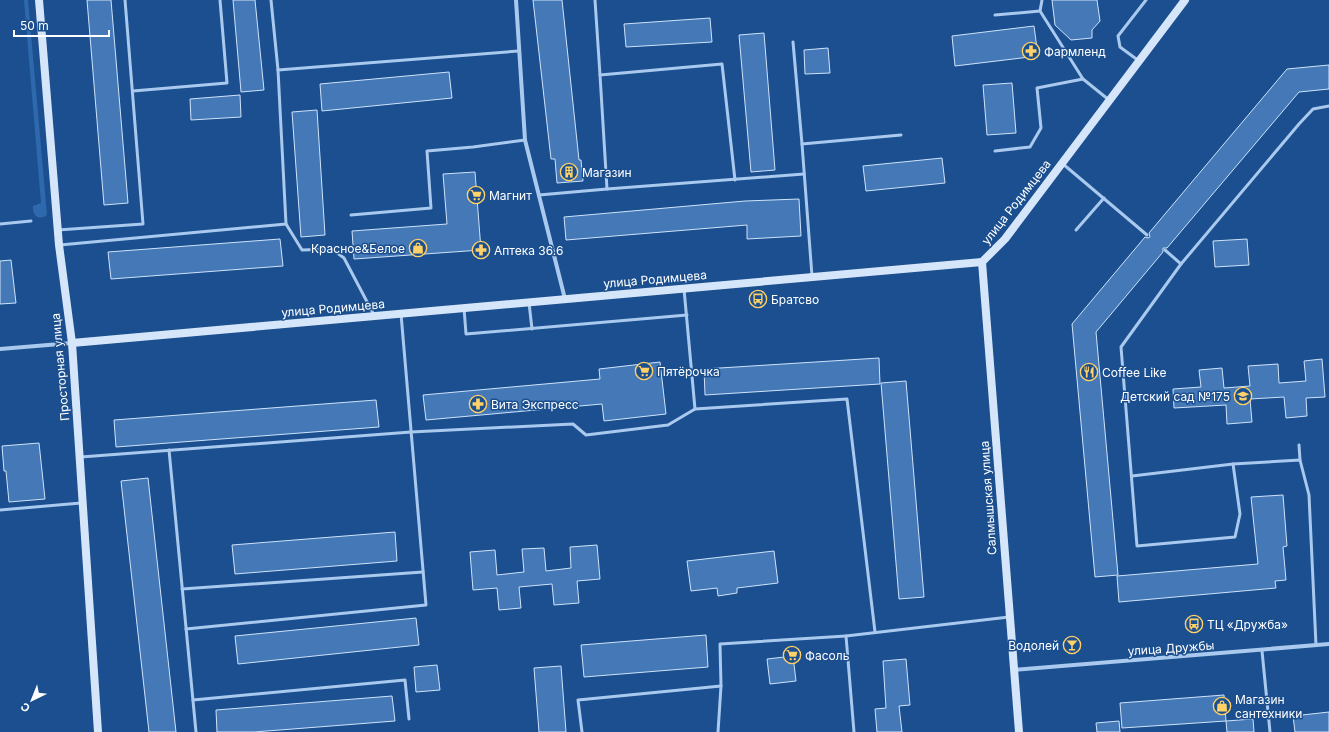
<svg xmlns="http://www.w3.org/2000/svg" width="1329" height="732" viewBox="0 0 1329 732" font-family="Inter,sans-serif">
  <rect width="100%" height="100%" fill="#1b4f8f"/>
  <!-- green -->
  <path fill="#2e69ad" d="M24 0H28L47 215C39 221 32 216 33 206L41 203Z"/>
  <!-- building -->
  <g fill="#4478b7" stroke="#cfe3fa">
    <polygon points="87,0 111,0 128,203 104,205"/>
    <polygon points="233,0 255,0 264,90 241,92"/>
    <polygon points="533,0 562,0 579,160 581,160 583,181 557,183 555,159 551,159"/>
    <polygon points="1052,0 1097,0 1100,21 1092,30 1092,38 1071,40 1055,25"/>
    <polygon points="710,18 712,42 626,47 624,24"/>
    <polygon points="1034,26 1038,56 955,66 952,36"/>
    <polygon points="764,33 775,170 751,172 739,35"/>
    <polygon points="828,48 830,73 805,74 804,50"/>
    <polygon points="1329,65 1329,89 1299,92 1167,248 1163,248 1163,252 1096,332 1118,575 1095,577 1072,324 1145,237 1148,238 1150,237 1149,233 1287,69"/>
    <polygon points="449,72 452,98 322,111 320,84"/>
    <polygon points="1012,83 1016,133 987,135 983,85"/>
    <polygon points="240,95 241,117 191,120 190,99"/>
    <polygon points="317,110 325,235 301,237 292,112"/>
    <polygon points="942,158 945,183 866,191 863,166"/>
    <polygon points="475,172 481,250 354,259 352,231 447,224 443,174"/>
    <polygon points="799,199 801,236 747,239 747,225 566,240 564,217 745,201"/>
    <polygon points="280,239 283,266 111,279 108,252"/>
    <polygon points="1247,239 1249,265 1215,267 1213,241"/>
    <polygon points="11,260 16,303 0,304 0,261"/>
    <polygon points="879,358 880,384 705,395 704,369"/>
    <polygon points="1322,359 1325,397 1306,398 1307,416 1286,418 1284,397 1250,399 1252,422 1227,424 1226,405 1174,408 1173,389 1201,387 1199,370 1222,368 1224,388 1250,386 1248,366 1278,364 1279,383 1306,381 1304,361"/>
    <polygon points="660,362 666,414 604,421 602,404 426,420 423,395 600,379 599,369"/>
    <polygon points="906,381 924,597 899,599 881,383"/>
    <polygon points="376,400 379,427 116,447 114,420"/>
    <polygon points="39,443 45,499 9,502 6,471 4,471 2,446"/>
    <polygon points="148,478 176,732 149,732 121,481"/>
    <polygon points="1283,495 1287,546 1283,547 1286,580 1275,581 1276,588 1119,602 1117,576 1258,564 1251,497"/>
    <polygon points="395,532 397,561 235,574 232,545"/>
    <polygon points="597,545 600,579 577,581 579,603 554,605 552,584 519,587 521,608 499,610 497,588 473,590 470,552 495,550 497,575 524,572 522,549 544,548 546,571 571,568 570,547"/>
    <polygon points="774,551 778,583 737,588 737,593 718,596 717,588 691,591 687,561"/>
    <polygon points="416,618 419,645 238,664 235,636"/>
    <polygon points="706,635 708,667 584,677 581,645"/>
    <polygon points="793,656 796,681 770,684 767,659"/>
    <polygon points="906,659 910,705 899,706 902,732 877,732 875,709 886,708 883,661"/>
    <polygon points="437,665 440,690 416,692 414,667"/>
    <polygon points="561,666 566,732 539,732 534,668"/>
    <polygon points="1224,695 1226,721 1122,728 1120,703"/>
    <polygon points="392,696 395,721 254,732 217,732 216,710"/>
    <polygon points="1329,712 1329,732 1295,732 1293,716"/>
    <polygon points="1253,719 1254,732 1227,732 1226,721"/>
    <polygon points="1119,721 1120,732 1097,732 1096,723"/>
  </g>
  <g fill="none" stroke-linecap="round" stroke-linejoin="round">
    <!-- lane -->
    <g stroke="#a9c9ee" stroke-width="3">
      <polyline points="271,0 278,70"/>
      <polyline points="595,0 600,75"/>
      <polyline points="1042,0 1040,11 1083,79 1109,100"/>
      <polyline points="995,15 1040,11"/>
      <polyline points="793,42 802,144"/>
      <polyline points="1139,61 1120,47 1118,36 1146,0"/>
      <polyline points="133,91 227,83 220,0"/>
      <polyline points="995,151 1030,147 1041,128 1037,88 1083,79"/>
      <polyline points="1063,164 1147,235"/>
      <polyline points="607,189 600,75 722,64 735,180"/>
      <polyline points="539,195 607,189 804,174"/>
      <polyline points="351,215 431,208 427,151 473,147 525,140"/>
      <polyline points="0,224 31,221"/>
      <polyline points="286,224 302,250 332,249 344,258 374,315"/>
      <polyline points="58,230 143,224 125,0"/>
      <polyline points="1076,230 1104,198"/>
      <polyline points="60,245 286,224 278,70 519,51"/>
      <polyline points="1165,250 1181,264 1121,347 1137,546 1235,537 1240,514 1233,464 1300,460 1309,495 1316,645"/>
      <polyline points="1181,264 1299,124 1313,109 1329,106"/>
      <polyline points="812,276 802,144 901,135"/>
      <polyline points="684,289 695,409"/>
      <polyline points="529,303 532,329"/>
      <polyline points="464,308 466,334 687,315"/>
      <polyline points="1299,445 1300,460"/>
      <polyline points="169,450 196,732"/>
      <polyline points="81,457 411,432 573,424 586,435 668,425 695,409 847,399 875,632"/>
      <polyline points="1132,476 1233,464"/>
      <polyline points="0,510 81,503"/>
      <polyline points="182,589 423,572"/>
      <polyline points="186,629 426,605 401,314"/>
      <polyline points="1262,651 1270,732"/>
      <polyline points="193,700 405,680 409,719"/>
      <polyline points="582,732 578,700 721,686"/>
      <polyline points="718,732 721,686 720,644 846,636"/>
      <polyline points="854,732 846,636 1009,617"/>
    </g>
    <!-- street -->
    <g stroke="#a9c9ee" stroke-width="4">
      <polyline points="516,0 525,140 565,299"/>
      <polyline points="0,349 72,343"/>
      <polyline points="1014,670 1329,644"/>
    </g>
    <!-- secondary -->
    <g stroke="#d6e6fa" stroke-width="8">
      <polyline points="39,0 59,245 72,343 98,732"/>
      <polyline points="982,262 1019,732"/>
      <polyline points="72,343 982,262 1005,239 1185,0"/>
    </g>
  </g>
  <!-- icons -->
  <defs>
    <symbol id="pharmacy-ring" viewBox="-11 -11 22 22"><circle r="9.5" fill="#1b4f8f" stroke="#ffd166" stroke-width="1.5"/><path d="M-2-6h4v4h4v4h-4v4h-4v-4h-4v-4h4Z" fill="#ffd166"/></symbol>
    <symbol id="building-ring" viewBox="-11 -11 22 22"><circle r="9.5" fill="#1b4f8f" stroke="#ffd166" stroke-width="1.5"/><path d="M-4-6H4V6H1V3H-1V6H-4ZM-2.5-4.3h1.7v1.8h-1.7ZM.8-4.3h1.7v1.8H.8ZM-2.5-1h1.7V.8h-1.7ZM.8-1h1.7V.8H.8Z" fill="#ffd166"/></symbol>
    <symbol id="supermarket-ring" viewBox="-11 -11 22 22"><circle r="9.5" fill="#1b4f8f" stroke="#ffd166" stroke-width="1.5"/><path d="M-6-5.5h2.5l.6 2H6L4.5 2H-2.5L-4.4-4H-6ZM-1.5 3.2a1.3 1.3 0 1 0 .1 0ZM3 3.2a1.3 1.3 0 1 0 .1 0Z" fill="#ffd166"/></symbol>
    <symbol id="shop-ring" viewBox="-11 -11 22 22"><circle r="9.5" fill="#1b4f8f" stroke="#ffd166" stroke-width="1.5"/><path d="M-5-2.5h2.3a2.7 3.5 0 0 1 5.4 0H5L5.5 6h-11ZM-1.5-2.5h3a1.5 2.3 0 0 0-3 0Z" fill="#ffd166"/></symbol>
    <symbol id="bus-ring" viewBox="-11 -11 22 22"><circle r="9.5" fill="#1b4f8f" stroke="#ffd166" stroke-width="1.5"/><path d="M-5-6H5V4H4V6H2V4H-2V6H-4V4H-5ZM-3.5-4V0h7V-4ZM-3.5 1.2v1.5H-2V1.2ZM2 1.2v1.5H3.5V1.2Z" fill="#ffd166"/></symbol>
    <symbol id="restaurant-ring" viewBox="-11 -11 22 22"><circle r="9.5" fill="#1b4f8f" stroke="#ffd166" stroke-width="1.5"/><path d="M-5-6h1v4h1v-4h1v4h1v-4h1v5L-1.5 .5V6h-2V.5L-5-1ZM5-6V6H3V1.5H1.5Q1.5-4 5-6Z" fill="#ffd166"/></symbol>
    <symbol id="school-ring" viewBox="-11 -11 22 22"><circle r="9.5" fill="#1b4f8f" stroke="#ffd166" stroke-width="1.5"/><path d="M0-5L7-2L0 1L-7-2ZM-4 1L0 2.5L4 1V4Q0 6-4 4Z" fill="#ffd166"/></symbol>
    <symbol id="bar-ring" viewBox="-11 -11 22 22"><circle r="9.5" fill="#1b4f8f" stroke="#ffd166" stroke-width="1.5"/><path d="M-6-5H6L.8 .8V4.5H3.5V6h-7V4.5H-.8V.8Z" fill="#ffd166"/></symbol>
  </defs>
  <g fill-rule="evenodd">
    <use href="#pharmacy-ring" x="1021" y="41" width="20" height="20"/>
    <use href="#building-ring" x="559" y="162" width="20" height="20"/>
    <use href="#supermarket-ring" x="466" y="185" width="20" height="20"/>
    <use href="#shop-ring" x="408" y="238" width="20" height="20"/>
    <use href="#pharmacy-ring" x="471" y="240" width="20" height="20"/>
    <use href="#bus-ring" x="748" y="289" width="20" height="20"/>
    <use href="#supermarket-ring" x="634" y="361" width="20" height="20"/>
    <use href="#restaurant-ring" x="1079" y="362" width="20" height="20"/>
    <use href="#school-ring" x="1233" y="386" width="20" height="20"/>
    <use href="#pharmacy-ring" x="468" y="394" width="20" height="20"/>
    <use href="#bus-ring" x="1184" y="614" width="20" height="20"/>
    <use href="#bar-ring" x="1062" y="635" width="20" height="20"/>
    <use href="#supermarket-ring" x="782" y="645" width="20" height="20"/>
    <use href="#shop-ring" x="1212" y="696" width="20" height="20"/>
  </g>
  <g text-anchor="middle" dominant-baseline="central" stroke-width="3" stroke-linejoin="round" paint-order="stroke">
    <!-- poi labels -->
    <g font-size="12" fill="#fff" stroke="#1b4f8f" text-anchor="start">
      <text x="1044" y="51">Фармленд</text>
      <text x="582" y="172">Магазин</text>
      <text x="489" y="195">Магнит</text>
      <text x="405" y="248" text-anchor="end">Красное&amp;Белое</text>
      <text x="494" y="250">Аптека 36.6</text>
      <text x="771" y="299">Братсво</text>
      <text x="657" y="371">Пятёрочка</text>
      <text x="1102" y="372">Coffee Like</text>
      <text x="1230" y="396" text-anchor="end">Детский сад №175</text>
      <text x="491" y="404">Вита Экспресс</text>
      <text x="1207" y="624">ТЦ «Дружба»</text>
      <text x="1059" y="645" text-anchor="end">Водолей</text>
      <text x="805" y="655">Фасоль</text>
      <text x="1235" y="699">Магазин<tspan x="1235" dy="14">сантехники</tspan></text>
    </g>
    <!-- street labels -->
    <g font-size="12" fill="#fff" stroke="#1b4f8f">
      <text transform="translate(1016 202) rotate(-52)">улица Родимцева</text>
      <text transform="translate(655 279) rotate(-5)">улица Родимцева</text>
      <text transform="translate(333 308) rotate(-5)">улица Родимцева</text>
      <text transform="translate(60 367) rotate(-95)">Просторная улица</text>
      <text transform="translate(988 498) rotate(-94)">Салмышская улица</text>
      <text transform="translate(1171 648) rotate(-4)">улица Дружбы</text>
    </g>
  </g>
  <!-- north arrow -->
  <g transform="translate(32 700) rotate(223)" stroke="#1b4f8f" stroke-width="3" paint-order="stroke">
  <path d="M0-3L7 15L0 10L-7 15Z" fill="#ffffff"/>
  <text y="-6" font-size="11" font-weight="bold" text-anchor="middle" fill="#ffffff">С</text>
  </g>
  <!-- scale -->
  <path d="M14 30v6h95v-6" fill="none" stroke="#ffffff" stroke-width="2"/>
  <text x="20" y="30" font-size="12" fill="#ffffff" stroke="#1b4f8f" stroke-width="3" paint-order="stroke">50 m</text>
</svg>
